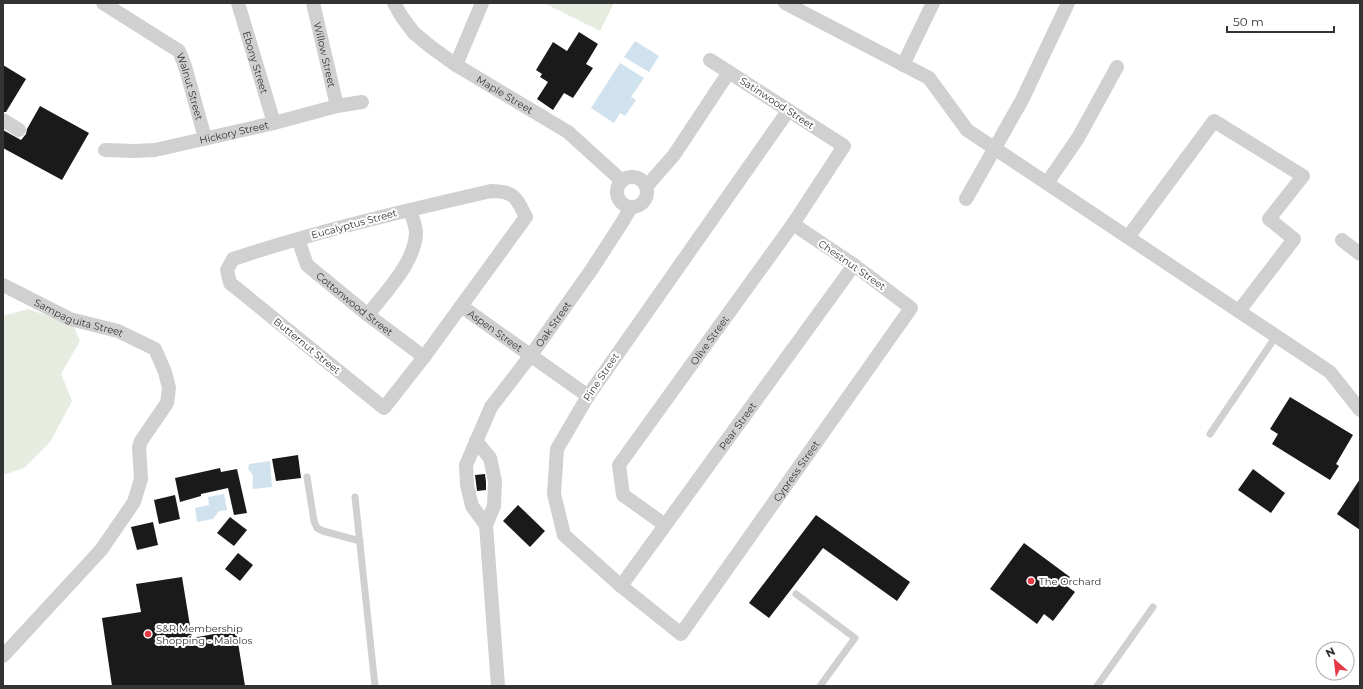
<svg xmlns="http://www.w3.org/2000/svg" width="1363" height="689" viewBox="0 0 1363 689" font-family="Montserrat,sans-serif">
  <rect width="100%" height="100%" fill="#fff"/>
  <!-- green -->
  <g fill="#e6ecdf">
    <polygon points="544,3 614,3 600,31"/>
    <polygon points="28,309 73,324 80,341 61,374 72,401 50,442 24,468 3,475 3,316"/>
  </g>
  <!-- water -->
  <g fill="#cfe2ee">
    <polygon points="635,41 659,56 649,72 624,57"/>
    <polygon points="620,63 644,78 631,97 636,100 625,116 620,113 614,123 591,108"/>
    <path d="M270 461 272 487 253 489C251 479 257 478 248 469L249 464Z"/>
    <polygon points="224,494 227,510 219,511 213,519 197,522 195,508 209,505 208,497"/>
  </g>
  <!-- building -->
  <g fill="#1a1a1a">
    <polygon points="579,32 598,44 586,64 593,68 573,98 564,93 553,110 537,99 548,82 540,77 542,74 536,70 553,42 567,51"/>
    <polygon points="3,65 26,79 6,112 3,112"/>
    <polygon points="40,106 89,133 62,180 3,148 3,130 21,140 26,134 27,129"/>
    <polygon points="1290,397 1353,435 1336,464 1339,466 1330,480 1272,444 1278,434 1270,429"/>
    <polygon points="298,455 301,478 276,481 272,459"/>
    <polygon points="220,468 221,472 237,469 247,513 234,515 228,488 201,494 201,496 180,502 175,478"/>
    <polygon points="1253,469 1285,493 1271,513 1238,490"/>
    <polygon points="485,474 486,482 486,490 477,491 475,475"/>
    <polygon points="1360,479 1360,530 1337,514"/>
    <polygon points="175,495 180,519 159,524 154,500"/>
    <polygon points="518,505 545,531 530,547 503,521"/>
    <polygon points="816,515 910,582 897,601 823,548 769,618 749,603"/>
    <polygon points="230,517 247,530 234,546 217,533"/>
    <polygon points="153,522 158,545 137,550 131,527"/>
    <polygon points="1024,543 1070,577 1064,584 1075,592 1053,621 1044,614 1037,624 990,589"/>
    <polygon points="238,553 253,565 240,581 225,569"/>
    <polygon points="182,577 192,638 236,630 245,686 112,686 102,618 141,612 136,584"/>
  </g>
  <g fill="none" stroke-linecap="round" stroke-linejoin="round">
    <!-- lane -->
    <g stroke="#d0d0d0" stroke-width="7">
      <polyline points="1210,434 1276,336"/>
      <polyline points="307,477 314,521 317,528 323,531 360,541"/>
      <polyline points="355,497 375,686"/>
      <polyline points="796,594 855,638 820,686"/>
      <polyline points="1097,686 1153,607"/>
    </g>
    <!-- street -->
    <g stroke="#d0d0d0" stroke-width="14">
      <path id="s1" d="M103 3 179 51 185 66 205 138"/>
      <path id="s2" d="M238 3 274 123"/>
      <path id="s3" d="M313 3 337 106"/>
      <path id="s4" d="M394 3 402 17 414 33 431 47 456 65 568 132 622 181"/>
      <polyline points="785,3 929,78 967,130 1330,372 1360,410"/>
      <polyline points="456,65 482,3"/>
      <polyline points="903,65 933,3"/>
      <path id="s5" d="M788 111 588 396 557 449 554 494 564 535 621 586 681 634 911 308 854 265 793 224"/>
      <polyline points="3,120 19,130"/>
      <path id="s6" d="M105 150 134 151 155 150 274 123 337 106 362 102"/>
      <circle cx="632" cy="192" r="15"/>
      <polyline points="1047,183 1078,138 1117,67"/>
      <polyline points="646,187 674,155 729,72"/>
      <path d="M491 191C514 191 516 197 526 217L424 357 384 408 230 283 227 270 233 259C317 231 404 211 491 191Z"/>
      <polyline points="966,199 1022,100 1068,3"/>
      <polyline points="1128,237 1214,121 1303,176 1269,219 1294,239 1239,311"/>
      <path id="s7" d="M298 239 307 265 368 315 424 357"/>
      <polyline points="1342,240 1360,254"/>
      <path id="s8" d="M3 285 70 319 118 331 155 349 165 372 169 388 167 403 141 441 139 447 141 479 134 502 101 550 3 656"/>
      <path id="s9" d="M461 306 588 396"/>
      <path d="M368 315C385 292 415 263 416 233 416 226 412 217 410 210"/>
      <polyline points="476,441 490,458 495,481 494,506 486,525 498,686"/>
      <path id="s10" d="M486 525 472 506 467 485 466 465 491 407 531 355 592 269 623 221 631 207"/>
      <path id="s11" d="M665 525 623 495 619 465 793 224 844 146 710 60"/>
      <path id="s12" d="M621 586 854 265"/>
    </g>
  </g>
  <!-- markers -->
  <g fill="#e63946" stroke="#fff" stroke-width="1.5">
    <circle cx="1031" cy="581" r="4"/>
    <circle cx="148" cy="634" r="4"/>
  </g>
  <g text-anchor="middle" dominant-baseline="central" stroke-width="4" stroke-linejoin="round" paint-order="stroke">
    <!-- street labels -->
    <g font-size="10" fill="#333" stroke="#fff">
      <text stroke="none"><textPath href="#s3" startOffset="53">Willow Street</textPath></text>
      <text stroke="none"><textPath href="#s2" startOffset="62">Ebony Street</textPath></text>
      <text stroke="none"><textPath href="#s1" startOffset="127">Walnut Street</textPath></text>
      <text stroke="none"><textPath href="#s4" startOffset="146">Maple Street</textPath></text>
      <text transform="translate(777 103) rotate(33)">Satinwood Street</text>
      <text stroke="none"><textPath href="#s6" startOffset="131">Hickory Street</textPath></text>
      <text transform="translate(354 224) rotate(-15)">Eucalyptus Street</text>
      <text transform="translate(852 265) rotate(35)">Chestnut Street</text>
      <text stroke="none"><textPath href="#s7" startOffset="89">Cottonwood Street</textPath></text>
      <text stroke="none"><textPath href="#s8" startOffset="83">Sampaguita Street</textPath></text>
      <text stroke="none"><textPath href="#s10" startOffset="232">Oak Street</textPath></text>
      <text stroke="none"><textPath href="#s9" startOffset="42">Aspen Street</textPath></text>
      <text stroke="none"><textPath href="#s11" startOffset="236">Olive Street</textPath></text>
      <text transform="translate(307 346) rotate(39)">Butternut Street</text>
      <text transform="translate(601 377) rotate(-56)">Pine Street</text>
      <text stroke="none"><textPath href="#s12" startOffset="198">Pear Street</textPath></text>
      <text stroke="none"><textPath href="#s5" startOffset="850">Cypress Street</textPath></text>
    </g>
    <!-- poi labels -->
    <g font-size="10" fill="#333" stroke="#fff" text-anchor="start">
      <text x="1039" y="581">The Orchard</text>
      <text x="156" y="628">S&amp;R Membership<tspan x="156" dy="12">Shopping - Malolos</tspan></text>
    </g>
  </g>
  <!-- border -->
  <rect width="1363" height="689" fill="none" stroke="#333333" stroke-width="8"/>
  <!-- north arrow -->
  <g transform="translate(1335 661) rotate(332)"><circle r="19" fill="#ffffff" stroke="#adadad"/>
  <path d="M0-3L7 15L0 10L-7 15Z" fill="#e63946"/>
  <text y="-6" font-size="11" font-weight="bold" text-anchor="middle" fill="#333333">N</text>
  </g>
  <!-- scale -->
  <path d="M1227 26v6h107v-6" fill="none" stroke="#333333" stroke-width="2"/>
  <text x="1233" y="26" font-size="12" fill="#333333" stroke="#ffffff" stroke-width="3" paint-order="stroke">50 m</text>
</svg>
